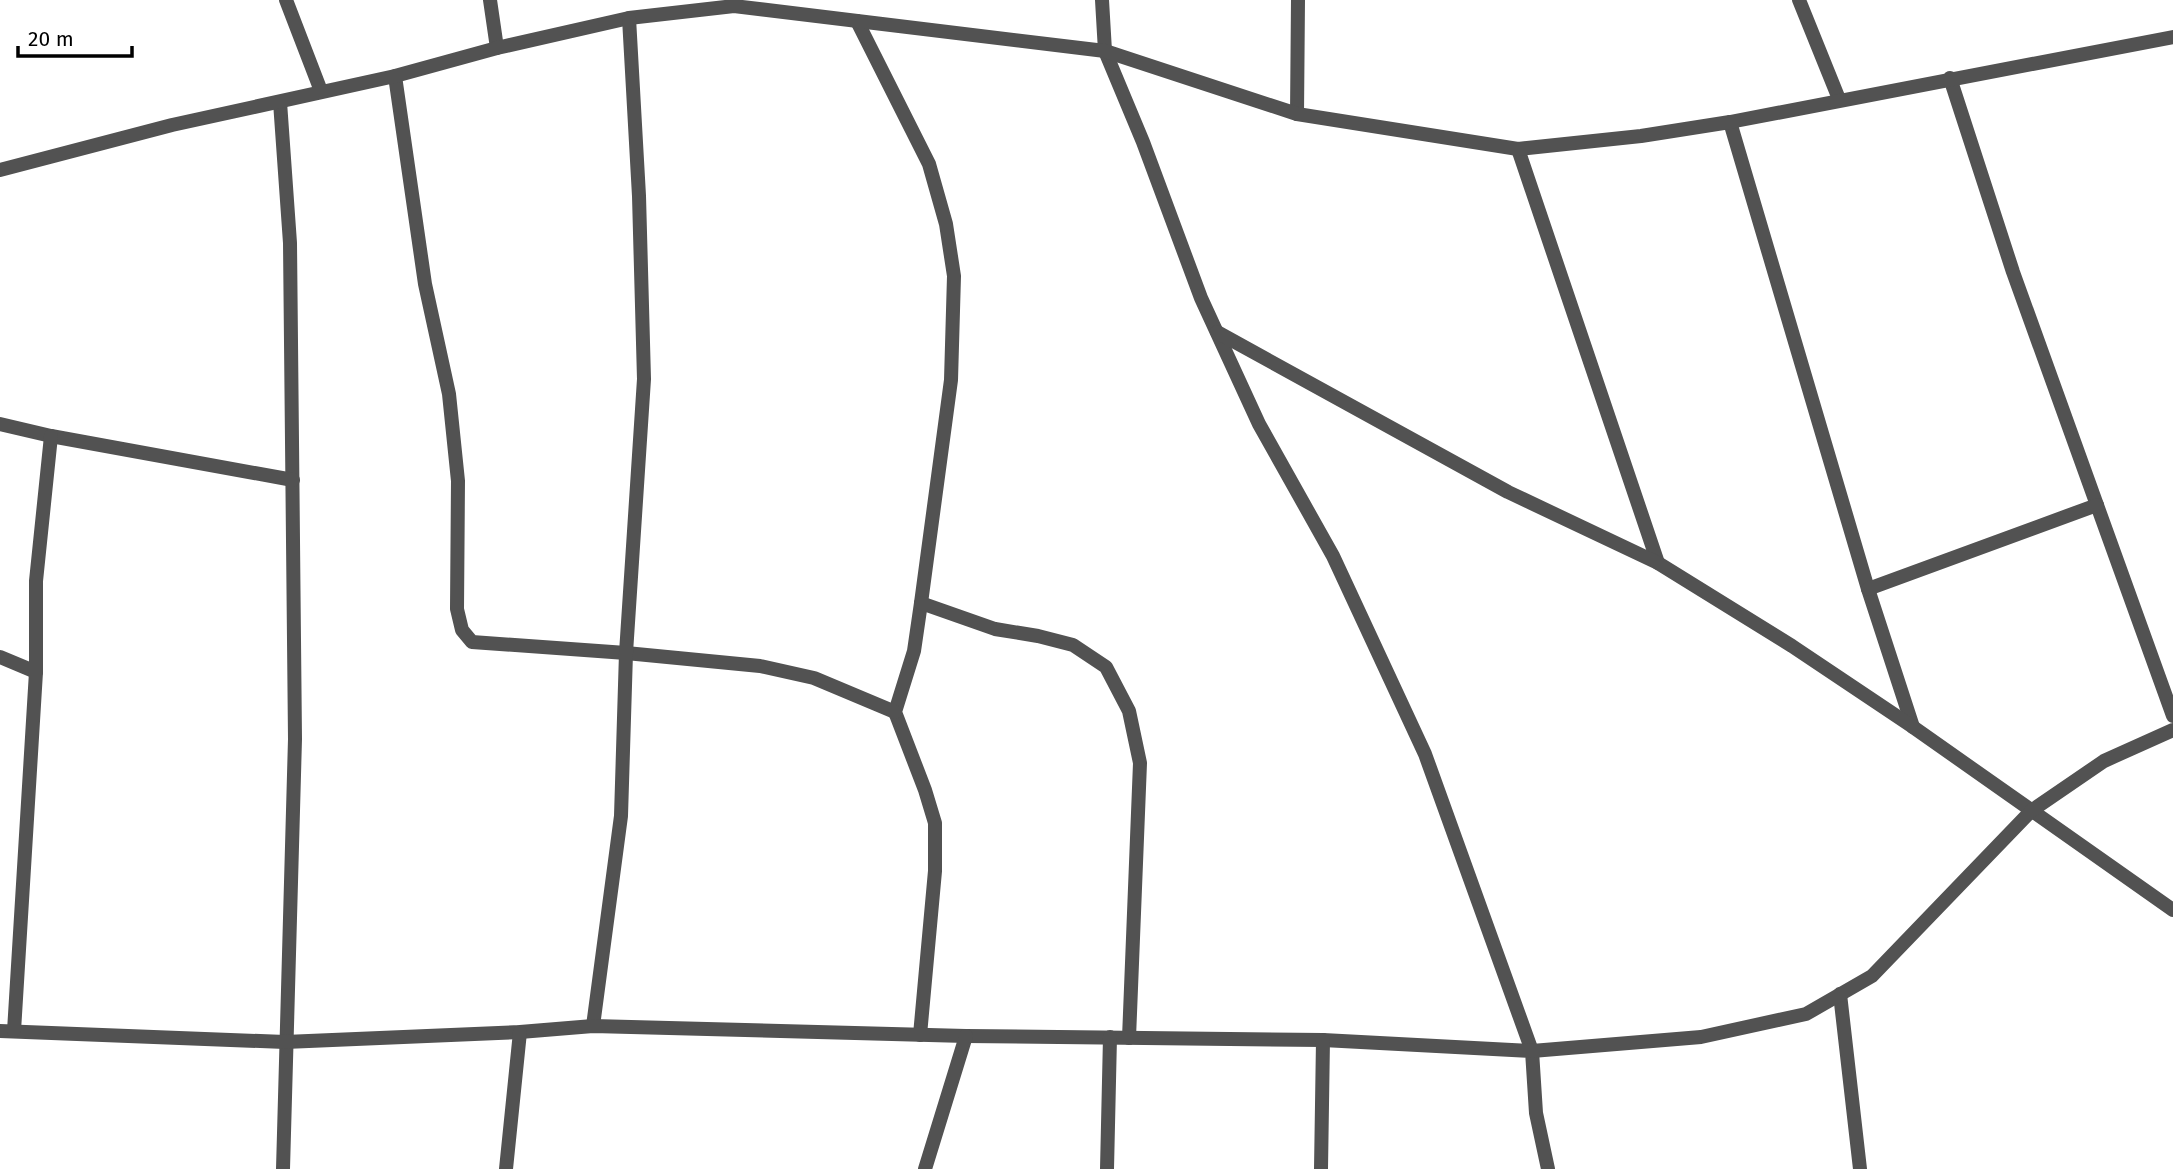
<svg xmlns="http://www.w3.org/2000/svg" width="2173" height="1169" viewBox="0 0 2173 1169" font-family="'Fira Sans',sans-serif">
  <rect width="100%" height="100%" fill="#fff"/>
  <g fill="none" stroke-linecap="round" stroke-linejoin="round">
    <!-- street -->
    <g stroke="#525252" stroke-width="14">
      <polyline points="286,0 321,91"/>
      <polyline points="490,0 497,48"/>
      <polyline points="1102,0 1105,51 1143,142 1201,298 1259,424 1333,556 1425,754 1532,1051 1536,1113 1548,1169"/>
      <polyline points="1799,0 1839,99"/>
      <polyline points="857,21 929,164 946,224 954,276 951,380 921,603 914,651 895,712 925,790 935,823 935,871 920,1035"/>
      <polyline points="395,76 425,284 449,394 458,481 457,609 462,630 472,642 626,653 760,666 814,678 895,712"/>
      <polyline points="1950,78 2013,272 2173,716"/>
      <polyline points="280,102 290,243 295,739 283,1169"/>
      <polyline points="1297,114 1298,0"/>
      <polyline points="1730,122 1868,589 1913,727"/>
      <polyline points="1518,149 1658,563"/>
      <polyline points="0,170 172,125 395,76 497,48 629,18 734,6 1105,51 1297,114 1518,149 1641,136 1730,122 2173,37"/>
      <polyline points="1217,332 1508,492 1658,563 1792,646 1913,727 2173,910"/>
      <polyline points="0,424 51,436 293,480"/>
      <polyline points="1868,589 2097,505"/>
      <polyline points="921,603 995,629 1038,636 1073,645 1106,667 1129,711 1140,763 1129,1038"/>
      <polyline points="0,657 36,672"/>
      <polyline points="1840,994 1860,1169"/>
      <polyline points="593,1026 621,816 626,653 644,379 639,196 629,18"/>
      <polyline points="0,1031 285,1042 520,1032 593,1026 966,1036 1323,1040 1532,1051 1701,1037 1806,1014 1872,976 2031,811 2104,761 2173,730"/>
      <polyline points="14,1031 36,672 36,581 51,436"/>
      <polyline points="506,1169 520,1032"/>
      <polyline points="925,1169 966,1036"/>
      <polyline points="1107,1169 1110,1037"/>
      <polyline points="1321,1169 1323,1040"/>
    </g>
  </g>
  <!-- scale -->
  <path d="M18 46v10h114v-10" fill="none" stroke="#000000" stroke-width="3.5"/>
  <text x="28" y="46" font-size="21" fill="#000000" stroke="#ffffff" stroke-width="5" paint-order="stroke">20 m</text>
</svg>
